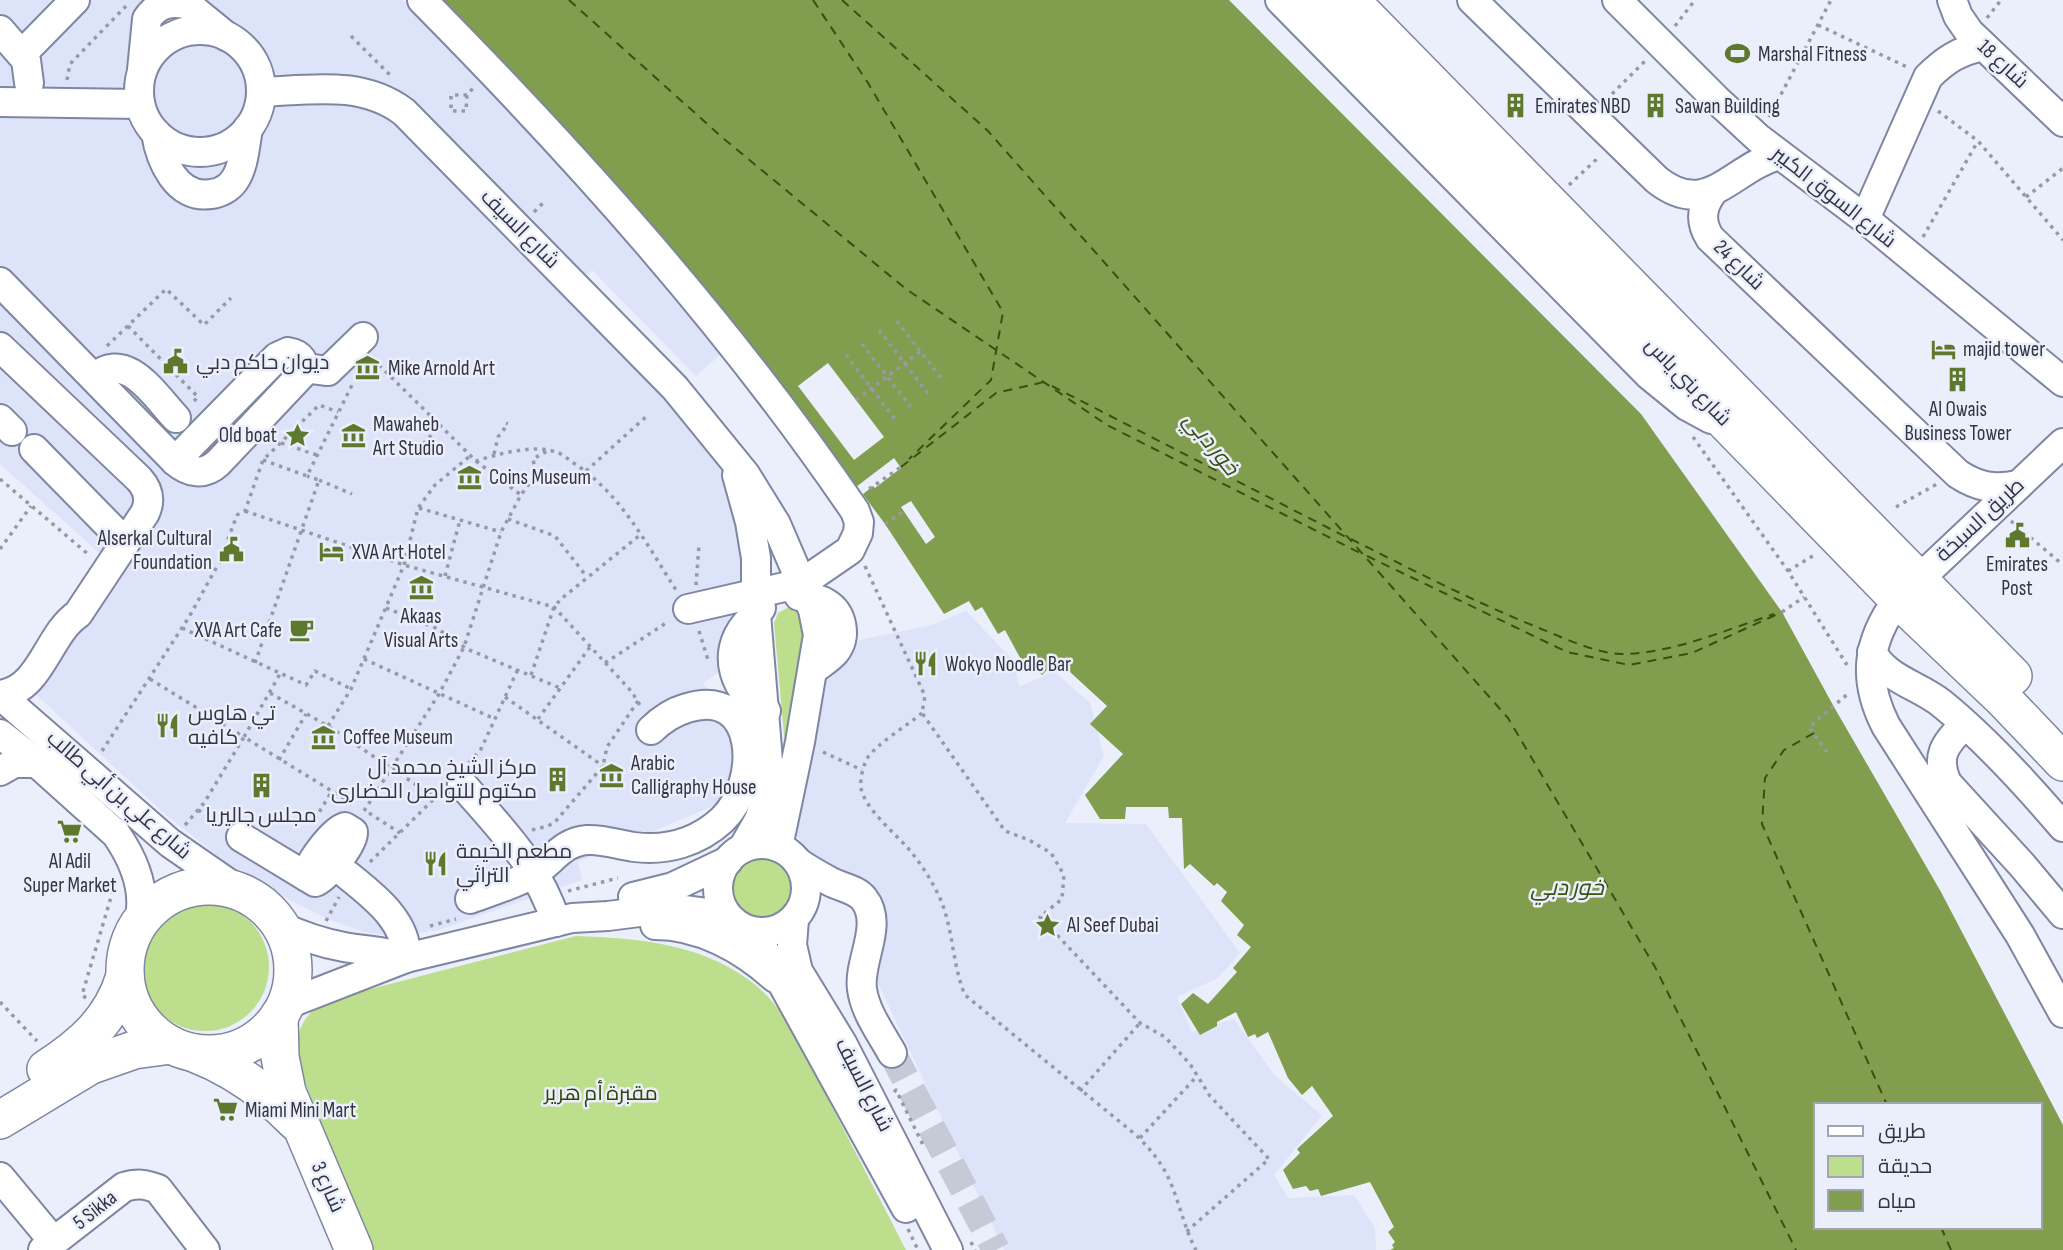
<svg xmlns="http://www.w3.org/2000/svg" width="2063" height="1250" viewBox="0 0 2063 1250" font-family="'Sofia Sans Condensed',Cairo,sans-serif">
  <rect width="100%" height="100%" fill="#ebeffb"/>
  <!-- built -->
  <g fill="#dde3f9">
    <polygon points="0,0 403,0 643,251 728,348 696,376 592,270 571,294 663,394 715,457 724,474 739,531 747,652 703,683 730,729 739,757 724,797 713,806 578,862 582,880 438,930 401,936 383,935 364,932 328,919 259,884 227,863 166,815 18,678 103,556 0,464"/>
    <polygon points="966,611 1014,661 1019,687 1054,671 1090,703 1104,756 1065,823 1146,824 1240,953 1218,978 1177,997 1192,1032 1234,1019 1275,1076 1322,1115 1274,1175 1288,1198 1354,1195 1375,1228 1376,1250 1004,1250 875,977 872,898 809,855 794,831 824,675 860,640 932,625"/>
  </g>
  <!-- green -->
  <g fill="#bdde8c">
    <polygon points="789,607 800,610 807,620 785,746 774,623 778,613"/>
    <circle cx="763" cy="888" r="37"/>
    <circle cx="205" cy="967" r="64"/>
    <path d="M576 936C636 938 698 943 749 980 789 1009 808 1061 830 1103 855 1152 881 1201 906 1250H372L295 1057C298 1029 301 1019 324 1001Z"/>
  </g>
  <!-- water -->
  <path fill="#809e4e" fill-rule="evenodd" d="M443 0H1229L1641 414 1782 612 1834 707 1941 892 2063 1125V1250H1390L1394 1248 1392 1245 1395 1242 1388 1232 1394 1227 1370 1182 1321 1196 1318 1189 1310 1191 1306 1186 1293 1189 1283 1170 1300 1153 1297 1149 1333 1116 1312 1086 1302 1095 1288 1078 1268 1032 1257 1038 1255 1034 1248 1037 1236 1012 1217 1022V1026L1200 1035 1181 1004 1193 993 1208 1004 1237 972 1233 968 1251 947 1237 935 1244 925 1221 901 1227 892 1217 883 1214 886 1190 864 1184 869 1182 818H1169L1168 807H1126L1125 819H1100L1085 795 1123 754 1090 724 1107 706 1057 660 1042 675 1029 663 1024 665 1005 630 998 634 982 607 975 611 969 601 944 614 885 524 742 332ZM1816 1105H2040V1227H1816Z"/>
  <!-- pier -->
  <g fill="#ebeffb">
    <polygon points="828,363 884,437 854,460 798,386"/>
    <polygon points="894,458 901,468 875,488 873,486 862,495 856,487"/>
    <polygon points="911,501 935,537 926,544 901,507"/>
  </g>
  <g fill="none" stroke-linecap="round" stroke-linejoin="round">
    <!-- ferry -->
    <g stroke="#3b4f15" stroke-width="2" stroke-dasharray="9 7" stroke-linecap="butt">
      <polyline points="569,0 724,139 906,289 1107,425 1362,554"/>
      <polyline points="813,0 868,83 1003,312 991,380 909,459"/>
      <polyline points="842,0 987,130 1508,718 1655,967 1796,1250"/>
      <polyline points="1052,386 1346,537"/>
      <polyline points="901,467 996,393 1044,382"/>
      <path d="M1351 539C1416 572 1481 605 1549 632 1570 641 1602 655 1625 654 1676 652 1726 630 1774 614"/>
      <polyline points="1367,556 1567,652 1629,665 1692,653 1782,612"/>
      <polyline points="1814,733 1784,750 1765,778 1762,824 1887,1105"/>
      <polyline points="1941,1227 1951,1250"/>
    </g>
    <!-- minor-tunnel -->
    <polyline stroke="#c6cad6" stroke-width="28" stroke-dasharray="28 14" stroke-linecap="butt" points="892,1053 996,1250"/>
    <defs>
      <g id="minor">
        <path d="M422 0C579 159 729 326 855 511L859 522 858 533 850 550 802 583 688 609"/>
        <polyline points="1280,0 1649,375 1687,406 1711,419"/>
        <path d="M1472 0 1657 180C1708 220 1731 168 1779 155"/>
        <polyline points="1617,0 1717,100 1758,138 1865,219 2063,382"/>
        <polyline points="1952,0 1958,16 1969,32 2063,122"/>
        <polyline points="0,30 26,60 29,83"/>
        <circle cx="200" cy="91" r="61"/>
        <polyline points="22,54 75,0"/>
        <path d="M142 70 147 19C157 4 171 0 188 5L226 36"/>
        <path d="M261 92C311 90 361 80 404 112L675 388 745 474 776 524 813 610 818 635 800 742 778 847"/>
        <polyline points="0,102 140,104"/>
        <path d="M156 133C160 160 177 200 211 194 220 193 229 188 234 181 244 167 245 145 248 128"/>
        <path d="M1712 193C1701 208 1700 222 1710 238L1958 474C1978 487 1994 490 2018 485"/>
        <path d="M1865 219 1928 77C1945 60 1959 51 1983 46"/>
        <polyline points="0,282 175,461"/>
        <path d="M0 347 139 479C148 489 151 500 145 513L78 614C47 635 42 689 0 695"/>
        <path d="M288 352C301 354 306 362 302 374L218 463C204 476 189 473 175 461L277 357Z"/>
        <polyline points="304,368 328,371 363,337"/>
        <path d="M94 378C126 348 155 396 176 418"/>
        <polyline points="0,419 12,431"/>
        <path d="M2063 443 1898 599C1867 641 1862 679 1886 726L2020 935 2063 1013"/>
        <polyline points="34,449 125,542"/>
        <polyline points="737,475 750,522 756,558 756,614 769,773 764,805 759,820 743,848"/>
        <path d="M799 596C808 598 819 598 826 603 843 613 847 637 835 652 829 659 820 664 813 670"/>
        <path d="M761 608C757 614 751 618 746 624 720 655 735 692 766 711"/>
        <path d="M1872 652C1886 679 1918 685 1941 703 1982 736 2028 786 2063 827"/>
        <polyline points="0,695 170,843 241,892"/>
        <path d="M1964 725C1945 744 1935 756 1947 783L2022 865 2063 914"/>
        <path d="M0 734 37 763 116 834C134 860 147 890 139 922"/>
        <polyline points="0,771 14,763 37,763"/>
        <path d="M462 784C499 827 539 866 556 922"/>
        <path d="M345 827 353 832C354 844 326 878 315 882L307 877C306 865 333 831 345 827Z"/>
        <polyline points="241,837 307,877"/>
        <circle cx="762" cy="888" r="44"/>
        <path d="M799 863C809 870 820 876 831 882 843 888 856 889 864 899 884 925 858 961 862 989 865 1012 881 1033 892 1053"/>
        <path d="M334 864C363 889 408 916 406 958"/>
        <polyline points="633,897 673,887 728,861"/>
        <path d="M470 899C491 891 516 884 534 873 553 861 562 842 587 840 603 839 619 845 634 847 667 851 698 842 722 820 762 782 758 686 687 708 673 712 661 720 651 730"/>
        <polyline points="794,919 792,945 798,971 842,1043 948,1250"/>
        <path d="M655 925C700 925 742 948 775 978"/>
        <path d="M280 926C301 936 322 943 344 947 366 951 385 951 406 958"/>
        <polyline points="754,932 906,1208"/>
        <polyline points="285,1005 406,958 572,918 608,916 671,908 708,913 732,920"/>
        <polyline points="0,1177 54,1242"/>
        <path d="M43 1250 124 1187C137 1183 145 1184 158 1189L205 1250"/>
      </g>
      <g id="major">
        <polyline points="1314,0 1898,599 2003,699 2063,762"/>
        <polyline points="1350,0 2013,676"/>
        <circle cx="209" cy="970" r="84"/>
        <polyline points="279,1016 280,1057 287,1092 354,1250"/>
        <path d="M194 1053C233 1068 266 1091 296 1122"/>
        <path d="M46 1069C83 1045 112 1020 125 976"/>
        <polyline points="0,1120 91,1065 134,1050 171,1045"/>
      </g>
    </defs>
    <!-- minor casing -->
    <use href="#minor" stroke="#7f86a1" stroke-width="32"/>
    <!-- major casing -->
    <use href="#major" stroke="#7f86a1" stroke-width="40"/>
    <!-- path -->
    <g stroke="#979aa6" stroke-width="3.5" stroke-dasharray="3.5 5" stroke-linecap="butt">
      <polyline points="1987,18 2001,0"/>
      <polyline points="1818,25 1907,67"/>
      <polyline points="1675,26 1695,0"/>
      <polyline points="351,36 392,77"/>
      <polyline points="67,80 70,64 126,6"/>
      <polyline points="467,95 451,95 451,111 466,111 467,95 474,87"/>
      <polyline points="1606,100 1645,61"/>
      <polyline points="1938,111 1978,141 2063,240"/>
      <polyline points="1769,117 1831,0"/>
      <polyline points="1569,185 1599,157"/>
      <polyline points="2026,197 2063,168"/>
      <polyline points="534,212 543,203"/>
      <polyline points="1923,237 1978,141"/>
      <polyline points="897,321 944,382"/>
      <polyline points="128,326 198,397 194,401"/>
      <polyline points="879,330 930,396"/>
      <polyline points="862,344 913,410"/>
      <polyline points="107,346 166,289 204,325 231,298"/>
      <polyline points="846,355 897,422"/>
      <path d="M373 359 476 461C497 454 534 444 556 452 563 454 569 460 575 464 621 494 647 545 676 590"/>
      <polyline points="856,400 921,351"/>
      <polyline points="1693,437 1788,571 1847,665"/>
      <polyline points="281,443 317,455"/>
      <polyline points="423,444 440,426"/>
      <polyline points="494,454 498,437 508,424 506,423"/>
      <polyline points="263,460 307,476 354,381"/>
      <polyline points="476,461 521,495"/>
      <polyline points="586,471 648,415"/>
      <polyline points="0,479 89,555"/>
      <polyline points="319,480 352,494"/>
      <polyline points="869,489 901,467"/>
      <polyline points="1896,507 1937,484"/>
      <polyline points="419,508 501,532"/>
      <polyline points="245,511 404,565 554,607 632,692 641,707"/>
      <polyline points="508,519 555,536 587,577"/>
      <polyline points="2011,521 2063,565"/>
      <polyline points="885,524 904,511"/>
      <polyline points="0,549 31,506"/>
      <polyline points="865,566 925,696 922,713 1005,831 1029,840 1051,853 1064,875 1062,899 1040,917 1140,1023 1165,1037 1190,1064 1210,1096 1269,1159 1186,1232"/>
      <polyline points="1788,571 1816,554"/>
      <polyline points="445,576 460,520"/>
      <polyline points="696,585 699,545"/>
      <polyline points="386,608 438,629 467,649 560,688"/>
      <polyline points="1782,612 1804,597"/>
      <polyline points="182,628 306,685 315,671 351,689"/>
      <polyline points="699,631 708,660"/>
      <polyline points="364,659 495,719"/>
      <polyline points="255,663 319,480 307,476"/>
      <polyline points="605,663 669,621"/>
      <polyline points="531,675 554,607 561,599 640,535"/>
      <polyline points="150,679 244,737 280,674"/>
      <polyline points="270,693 328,726 436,798"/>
      <polyline points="505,697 603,766"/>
      <path d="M922 713C908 725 878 743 868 757 863 766 860 778 861 788 864 807 894 833 907 847 919 861 929 876 937 892 954 925 951 962 965 995L1136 1135C1148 1147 1158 1158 1166 1173 1179 1198 1183 1226 1196 1250"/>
      <polyline points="538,719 590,647"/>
      <polyline points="328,726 351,689 404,565 418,508 435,485 470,456"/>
      <polyline points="102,751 189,617 220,561 237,515 245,511 263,460 319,405 338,412"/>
      <polyline points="823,752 862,770"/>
      <polyline points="1827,752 1809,727 1850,692"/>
      <polyline points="279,760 306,714"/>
      <polyline points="469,763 481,749 518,669"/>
      <polyline points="198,810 223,826"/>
      <polyline points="364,811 439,694 464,647 501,532 521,495 536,474 533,459 547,451"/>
      <polyline points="369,813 400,833"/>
      <polyline points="315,819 332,791"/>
      <polyline points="185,825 204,803 244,737 353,804"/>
      <polyline points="532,830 548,826 555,822 603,766 607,747 638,701"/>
      <polyline points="370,862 442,791"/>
      <polyline points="263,890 284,902"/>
      <polyline points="568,891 618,878"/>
      <polyline points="265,907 275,886"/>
      <polyline points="326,921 339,897"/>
      <polyline points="430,926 456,919"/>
      <polyline points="86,998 82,995 114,887"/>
      <polyline points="0,1002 37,1041"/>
      <polyline points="1080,1091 1140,1023"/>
      <polyline points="894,1092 896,1090 924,1147"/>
      <polyline points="1140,1138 1197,1076"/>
      <polyline points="908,1229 918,1250"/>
      <polyline points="971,1242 975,1250"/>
    </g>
    <!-- minor -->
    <use href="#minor" stroke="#fff" stroke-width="28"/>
    <!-- major -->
    <use href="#major" stroke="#fff" stroke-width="37"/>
  </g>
  <!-- icons -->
  <defs>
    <symbol id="stadium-bare" viewBox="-9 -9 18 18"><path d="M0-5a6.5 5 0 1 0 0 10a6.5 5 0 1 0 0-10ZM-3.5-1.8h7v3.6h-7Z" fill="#5e792d" stroke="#ebeffb" stroke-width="2.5" paint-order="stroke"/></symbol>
    <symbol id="building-bare" viewBox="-9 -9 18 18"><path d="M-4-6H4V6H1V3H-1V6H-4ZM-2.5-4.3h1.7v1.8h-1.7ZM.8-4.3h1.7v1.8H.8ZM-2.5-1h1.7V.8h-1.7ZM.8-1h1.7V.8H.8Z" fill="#5e792d" stroke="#ebeffb" stroke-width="2.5" paint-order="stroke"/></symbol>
    <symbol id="hotel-bare" viewBox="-9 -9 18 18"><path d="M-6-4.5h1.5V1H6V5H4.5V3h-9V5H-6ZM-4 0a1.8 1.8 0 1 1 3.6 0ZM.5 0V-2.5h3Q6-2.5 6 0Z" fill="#5e792d" stroke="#ebeffb" stroke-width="2.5" paint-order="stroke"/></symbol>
    <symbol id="civic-bare" viewBox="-9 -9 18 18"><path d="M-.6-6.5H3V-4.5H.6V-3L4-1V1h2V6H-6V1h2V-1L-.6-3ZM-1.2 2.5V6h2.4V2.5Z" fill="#5e792d" stroke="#ebeffb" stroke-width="2.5" paint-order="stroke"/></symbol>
    <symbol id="museum-bare" viewBox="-9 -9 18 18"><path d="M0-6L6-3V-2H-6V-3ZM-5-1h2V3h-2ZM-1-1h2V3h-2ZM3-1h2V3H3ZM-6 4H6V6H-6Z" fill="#5e792d" stroke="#ebeffb" stroke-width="2.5" paint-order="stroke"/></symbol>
    <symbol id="sight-bare" viewBox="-9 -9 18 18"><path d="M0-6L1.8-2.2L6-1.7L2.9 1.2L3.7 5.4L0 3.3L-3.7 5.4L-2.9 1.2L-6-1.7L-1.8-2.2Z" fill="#5e792d" stroke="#ebeffb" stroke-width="2.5" paint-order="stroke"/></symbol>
    <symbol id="cafe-bare" viewBox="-9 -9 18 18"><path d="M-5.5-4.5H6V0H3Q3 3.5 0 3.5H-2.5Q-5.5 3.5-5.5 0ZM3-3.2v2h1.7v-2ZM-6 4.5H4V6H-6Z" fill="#5e792d" stroke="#ebeffb" stroke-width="2.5" paint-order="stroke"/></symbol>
    <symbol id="restaurant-bare" viewBox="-9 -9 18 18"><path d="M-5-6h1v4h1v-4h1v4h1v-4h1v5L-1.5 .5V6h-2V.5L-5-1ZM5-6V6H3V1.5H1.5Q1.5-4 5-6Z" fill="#5e792d" stroke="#ebeffb" stroke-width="2.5" paint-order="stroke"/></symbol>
    <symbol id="supermarket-bare" viewBox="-9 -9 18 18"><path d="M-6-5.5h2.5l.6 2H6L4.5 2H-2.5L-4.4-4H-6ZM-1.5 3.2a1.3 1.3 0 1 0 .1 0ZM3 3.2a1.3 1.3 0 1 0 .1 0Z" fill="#5e792d" stroke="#ebeffb" stroke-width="2.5" paint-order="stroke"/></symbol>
  </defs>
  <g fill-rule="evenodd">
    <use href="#stadium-bare" x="1720" y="36" width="35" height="35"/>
    <use href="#building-bare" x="1498" y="88" width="35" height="35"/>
    <use href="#building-bare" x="1638" y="88" width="35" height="35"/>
    <use href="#hotel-bare" x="1926" y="332" width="35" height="35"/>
    <use href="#civic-bare" x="158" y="344" width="35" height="35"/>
    <use href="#museum-bare" x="350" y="350" width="35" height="35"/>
    <use href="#building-bare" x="1940" y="362" width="35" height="35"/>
    <use href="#sight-bare" x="280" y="418" width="35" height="35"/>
    <use href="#museum-bare" x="336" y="418" width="35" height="35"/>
    <use href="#museum-bare" x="452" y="460" width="35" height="35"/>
    <use href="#civic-bare" x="2000" y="518" width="35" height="35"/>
    <use href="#civic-bare" x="214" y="532" width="35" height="35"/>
    <use href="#hotel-bare" x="314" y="534" width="35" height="35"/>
    <use href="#museum-bare" x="404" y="570" width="35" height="35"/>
    <use href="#cafe-bare" x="284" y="612" width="35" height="35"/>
    <use href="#restaurant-bare" x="908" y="646" width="35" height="35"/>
    <use href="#restaurant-bare" x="150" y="708" width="35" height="35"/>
    <use href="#museum-bare" x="306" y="720" width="35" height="35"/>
    <use href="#museum-bare" x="594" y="758" width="35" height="35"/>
    <use href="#building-bare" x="540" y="762" width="35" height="35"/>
    <use href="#building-bare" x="244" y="768" width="35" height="35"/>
    <use href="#supermarket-bare" x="52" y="814" width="35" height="35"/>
    <use href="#restaurant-bare" x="418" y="846" width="35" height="35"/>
    <use href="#sight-bare" x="1030" y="908" width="35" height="35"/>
    <use href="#supermarket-bare" x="208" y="1092" width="35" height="35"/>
  </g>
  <g text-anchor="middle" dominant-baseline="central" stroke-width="5" stroke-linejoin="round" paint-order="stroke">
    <!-- poi labels -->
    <g font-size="21" fill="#333641" stroke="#ebeffb" text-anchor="start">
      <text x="1758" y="54">Marshal Fitness</text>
      <text x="1535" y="106">Emirates NBD</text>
      <text x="1675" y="106">Sawan Building</text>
      <text x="1963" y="349">majid tower</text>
      <text x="196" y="362">ديوان حاكم دبي</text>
      <text x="388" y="368">Mike Arnold Art</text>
      <text x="1958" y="409" text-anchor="middle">Al Owais<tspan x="1958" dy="24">Business Tower</tspan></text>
      <text x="373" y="424">Mawaheb<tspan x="373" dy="24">Art Studio</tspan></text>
      <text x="277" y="435" text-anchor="end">Old boat</text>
      <text x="489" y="477">Coins Museum</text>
      <text x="212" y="538" text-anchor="end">Alserkal Cultural<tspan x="212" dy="24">Foundation</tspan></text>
      <text x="352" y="552">XVA Art Hotel</text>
      <text x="2017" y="564" text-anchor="middle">Emirates<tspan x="2017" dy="24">Post</tspan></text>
      <text x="421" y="616" text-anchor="middle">Akaas<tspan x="421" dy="24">Visual Arts</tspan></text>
      <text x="282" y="630" text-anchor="end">XVA Art Cafe</text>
      <text x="945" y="664">Wokyo Noodle Bar</text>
      <text x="188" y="713">تي هاوس<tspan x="188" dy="24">كافيه</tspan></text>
      <text x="343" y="737">Coffee Museum</text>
      <text x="631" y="763">Arabic<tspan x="631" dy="24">Calligraphy House</tspan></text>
      <text x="537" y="767" text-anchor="end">مركز الشيخ محمد آل<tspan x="537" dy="24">مكتوم للتواصل الحضارى</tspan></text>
      <text x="261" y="815" text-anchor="middle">مجلس جاليريا</text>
      <text x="456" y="851">مطعم الخيمة<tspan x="456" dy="24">التراثي</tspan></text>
      <text x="70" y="861" text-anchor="middle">Al Adil<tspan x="70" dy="24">Super Market</tspan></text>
      <text x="1067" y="925">Al Seef Dubai</text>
      <text x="245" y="1110">Miami Mini Mart</text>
    </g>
    <!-- street labels -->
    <g font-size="21" fill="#333641" stroke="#ebeffb">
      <text transform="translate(2003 64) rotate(43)">شارع 18</text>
      <text transform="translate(1834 197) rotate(38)">شارع السوق الكبير</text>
      <text transform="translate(520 229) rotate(45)">شارع السيف</text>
      <text transform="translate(1739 265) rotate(44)">شارع 24</text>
      <text transform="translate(1688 382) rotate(46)">شارع بني ياس</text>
      <text transform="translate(1980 520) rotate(-43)">طريق السبخة</text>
      <text transform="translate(119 795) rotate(41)">شارع علي بن أبي طالب</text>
      <text transform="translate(864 1085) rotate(63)">شارع السيف</text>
      <text transform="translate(328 1187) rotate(66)">شارع 3</text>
      <text transform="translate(95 1210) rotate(-38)">5 Sikka</text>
    </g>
    <!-- park labels -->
    <g font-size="21" fill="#314406" stroke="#ebeffb">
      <text x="601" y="1093">مقبرة أم هرير</text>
    </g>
    <!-- water labels -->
    <g font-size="23" font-style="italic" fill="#3b4f15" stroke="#ebeffb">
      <text transform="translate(1211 444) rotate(51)">خور دبي</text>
      <text x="1567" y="888">خور دبي</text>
    </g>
  </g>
  <!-- legend -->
  <rect x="1814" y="1103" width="228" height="126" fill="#ebeffb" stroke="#a1a5b1" stroke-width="2"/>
  <rect x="1828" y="1126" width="35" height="10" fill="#ffffff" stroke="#a1a5b1" stroke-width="2"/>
  <text x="1878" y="1138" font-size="21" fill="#333641">طريق</text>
  <rect x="1828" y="1156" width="35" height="21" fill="#bdde8c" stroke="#a1a5b1" stroke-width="2"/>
  <text x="1878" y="1173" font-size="21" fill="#333641">حديقة</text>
  <rect x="1828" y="1190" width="35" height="21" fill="#809e4e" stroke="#a1a5b1" stroke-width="2"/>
  <text x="1878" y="1208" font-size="21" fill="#333641">مياه</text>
</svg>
